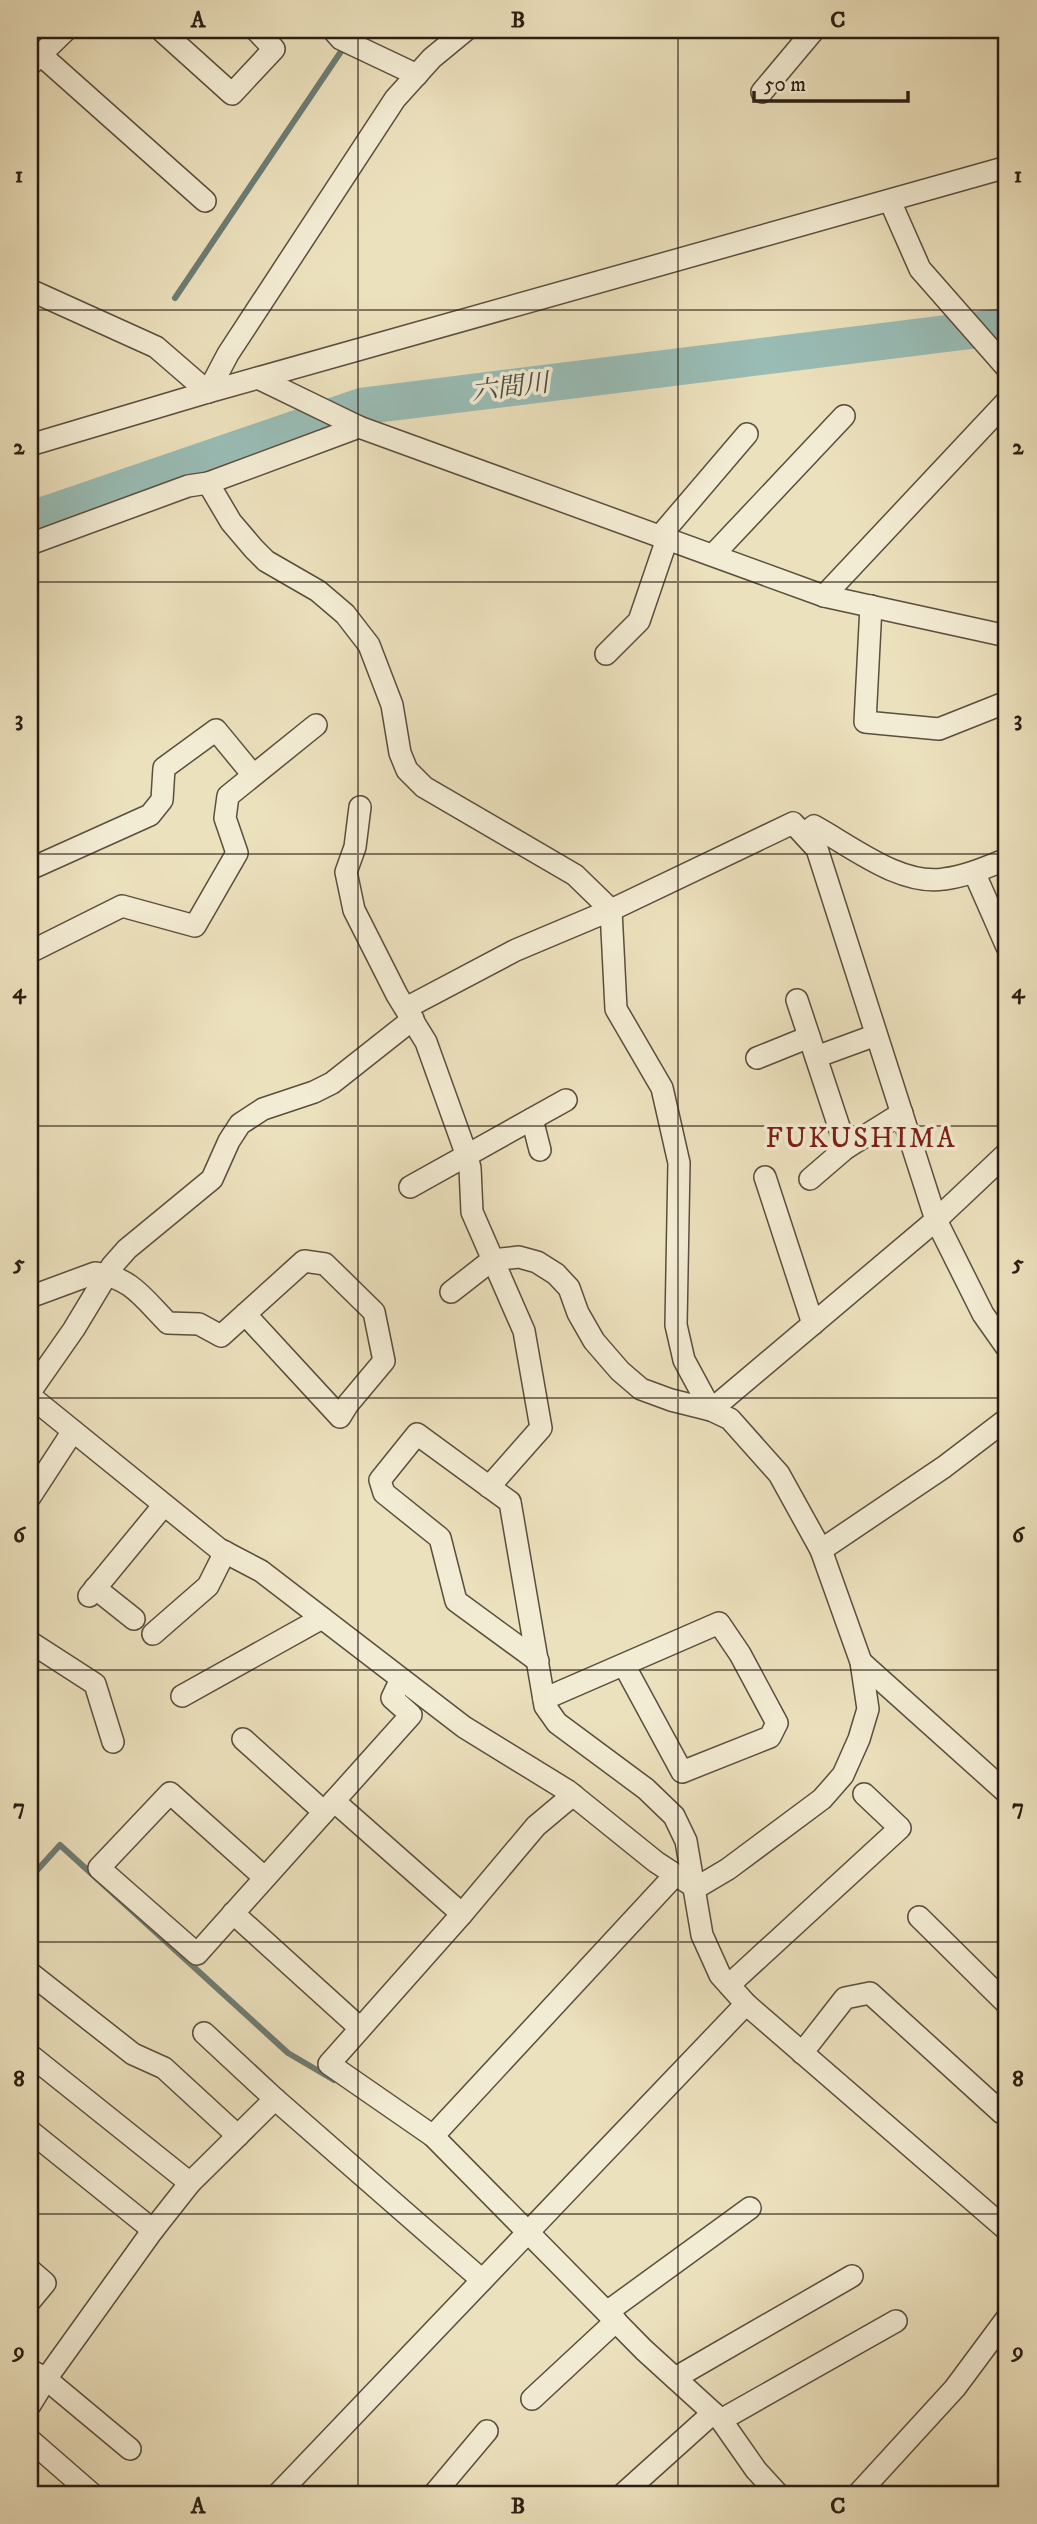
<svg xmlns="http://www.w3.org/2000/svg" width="1037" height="2524" viewBox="0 0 1037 2524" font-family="'IM FELL DW Pica','Noto Serif JP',serif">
  <rect width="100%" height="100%" fill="#ece1bd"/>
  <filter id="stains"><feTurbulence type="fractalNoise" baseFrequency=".00286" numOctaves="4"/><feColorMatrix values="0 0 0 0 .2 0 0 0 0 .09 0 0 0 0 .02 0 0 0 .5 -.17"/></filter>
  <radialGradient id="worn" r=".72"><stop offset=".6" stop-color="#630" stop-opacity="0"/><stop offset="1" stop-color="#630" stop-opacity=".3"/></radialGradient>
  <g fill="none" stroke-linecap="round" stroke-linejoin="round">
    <!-- stream -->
    <g stroke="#6d7c74" stroke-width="6">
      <polyline points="175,298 342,50 360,30"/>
      <polyline points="30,1878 60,1845 288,2053 334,2080"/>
    </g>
    <!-- river -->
    <polyline stroke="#99bcb5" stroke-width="37" points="30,520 363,406 1007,326"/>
    <defs>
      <g id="minor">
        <polyline points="161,30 232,94 274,49 256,30"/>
        <polyline points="333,30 341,39 417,75"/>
        <polyline points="41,55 205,201"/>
        <polyline points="30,65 66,30"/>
        <polyline points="762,92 814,30"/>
        <polyline points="890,201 920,269 1007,368"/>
        <polyline points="30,290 156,347 208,392"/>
        <polyline points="258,378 359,427 824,596 1007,636"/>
        <polyline points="208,392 228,354 395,99 432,58 466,30"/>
        <polyline points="30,445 208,392 1007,167"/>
        <polyline points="208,483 231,522 254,549 266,561 318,591 345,614 369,645 392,705 400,753 407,770 424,787 575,875 611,910 616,1009 662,1088 679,1163 676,1325 684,1360 711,1410"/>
        <polyline points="660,536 747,434"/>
        <polyline points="30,544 188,486 208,483 359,427"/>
        <polyline points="713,555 844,416"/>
        <polyline points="824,596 1007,401"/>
        <polyline points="871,606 865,722 939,729 1007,702"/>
        <polyline points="606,654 639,621 667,539"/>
        <polyline points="360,807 355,847 346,872 354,910 397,995 426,1042 467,1156 470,1168 472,1212 524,1331 541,1428 489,1487"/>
        <path d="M804 834 814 826C851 846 900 886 944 879 967 876 987 867 1007 859"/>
        <polyline points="30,869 150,815 162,800 164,768 216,730 253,775"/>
        <polyline points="974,872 1007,947"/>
        <polyline points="30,952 122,906 195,926 237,853 225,818 228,796 316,725"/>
        <polyline points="797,1000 846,1148"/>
        <polyline points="406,1008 516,950 611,910 793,823 817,849 936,1220 983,1314 1007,1348"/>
        <polyline points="816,1057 876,1035"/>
        <polyline points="757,1058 809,1037"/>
        <polyline points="532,1119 540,1150"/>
        <polyline points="765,1177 813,1324"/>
        <polyline points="810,1179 846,1148 902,1113"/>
        <polyline points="410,1187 566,1100"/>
        <polyline points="451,1292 492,1260 519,1257 537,1262 556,1274 569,1288 578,1313 594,1341 620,1371 641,1389 671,1400 711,1410 730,1419 779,1474 821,1550 861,1662 868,1709 859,1739 843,1775 822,1799 728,1869 696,1888"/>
        <path d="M30 1297 95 1273C131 1277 144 1299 168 1323L199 1324 221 1336 304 1261 325 1264 374 1312 384 1361 348 1404 340 1417 245 1314"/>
        <polyline points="30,1392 74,1329 112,1266 127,1249 212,1179 229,1141 240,1124 263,1109 314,1092 332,1083 413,1019"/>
        <polyline points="30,1396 219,1549 261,1571 464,1727 568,1791 656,1862 696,1888"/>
        <polyline points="711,1410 936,1220 1007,1153"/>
        <polyline points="30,1497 73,1431"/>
        <polyline points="821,1550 944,1467 1007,1419"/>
        <polyline points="95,1588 134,1619"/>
        <polyline points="89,1596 164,1505"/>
        <polyline points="153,1634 208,1586 225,1552"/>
        <polyline points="30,1642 95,1684 113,1742"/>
        <polyline points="538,1661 456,1601 440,1538 384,1493 380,1480 417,1434 510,1502 545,1706 557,1723 646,1789 674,1816 686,1841 702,1935 720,1975 746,2004 1007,2230"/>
        <polyline points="861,1662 1007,1793"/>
        <polyline points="182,1696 322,1618"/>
        <polyline points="544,1699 719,1623 740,1654 777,1723 770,1737 682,1772 624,1665"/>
        <polyline points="243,1739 324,1812"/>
        <polyline points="573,1795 536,1826 462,1914 329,2064 433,2136 644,2350 721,2420 756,2470 778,2494"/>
        <polyline points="334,1801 462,1914"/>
        <polyline points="265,1878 170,1793 99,1868 197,1954 411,1715 392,1698 401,1679"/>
        <polyline points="233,1913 360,2028"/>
        <polyline points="919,1917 1007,2004"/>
        <polyline points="30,1973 133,2054 164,2068 238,2136"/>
        <polyline points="729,1985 900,1828 864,1794"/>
        <polyline points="204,2033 275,2099 482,2280"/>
        <polyline points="802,2053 845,1998 870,1993 1002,2113"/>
        <polyline points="30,2055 190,2183"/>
        <polyline points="30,2131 153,2230"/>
        <polyline points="433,2136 675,1875"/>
        <polyline points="30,2270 45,2283 30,2301"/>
        <polyline points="607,2312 750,2208"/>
        <polyline points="30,2370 46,2379 130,2449"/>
        <polyline points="675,2378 852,2276"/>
        <polyline points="532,2399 616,2321"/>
        <polyline points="30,2405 46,2379 153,2230 190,2183 275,2099"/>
        <polyline points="721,2420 896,2321"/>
        <polyline points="30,2440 92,2494"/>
        <polyline points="278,2494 746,2004"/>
        <polyline points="434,2494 487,2431"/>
        <polyline points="623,2494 713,2413"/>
        <polyline points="858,2494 955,2388 1007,2318"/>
      </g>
    </defs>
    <!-- minor casing -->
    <use href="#minor" stroke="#5a4e3d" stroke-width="24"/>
    <!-- minor -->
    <use href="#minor" stroke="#f3ecd4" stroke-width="21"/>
  </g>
  <!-- grid -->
  <path fill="none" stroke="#2a1d12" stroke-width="2" stroke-opacity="0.55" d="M358 30V2494M678 30V2494M30 310H1007M30 582H1007M30 854H1007M30 1126H1007M30 1398H1007M30 1670H1007M30 1942H1007M30 2214H1007"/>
  <g text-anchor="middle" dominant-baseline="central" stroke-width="7" stroke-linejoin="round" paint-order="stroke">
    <!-- water labels -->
    <g font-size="26" font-style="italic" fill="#4b4d43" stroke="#f3ecd4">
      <text transform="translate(510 388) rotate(-7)">六間川</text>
    </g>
    <!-- quarter labels -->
    <g font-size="28" letter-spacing="2" fill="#7a1f14" stroke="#f3ecd4">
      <text x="861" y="1138">FUKUSHIMA</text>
    </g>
  </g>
  <!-- margin -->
  <rect width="1037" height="2524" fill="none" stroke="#ece1bd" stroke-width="77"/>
  <!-- scale -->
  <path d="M754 91v10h154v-10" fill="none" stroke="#2a1d12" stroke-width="3.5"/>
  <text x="764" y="91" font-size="21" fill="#2a1d12" stroke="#f3ecd4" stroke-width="5" paint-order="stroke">50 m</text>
  <rect x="38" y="38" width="960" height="2448" fill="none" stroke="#2a1d12" stroke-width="2.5"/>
  <g font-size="23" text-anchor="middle" font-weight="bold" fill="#2a1d12">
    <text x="198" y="27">A</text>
    <text x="518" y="27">B</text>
    <text x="838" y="27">C</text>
    <text x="19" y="182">1</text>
    <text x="1018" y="182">1</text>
    <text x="19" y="454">2</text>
    <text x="1018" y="454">2</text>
    <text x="19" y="726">3</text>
    <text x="1018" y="726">3</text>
    <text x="19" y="998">4</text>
    <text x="1018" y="998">4</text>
    <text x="19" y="1270">5</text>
    <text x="1018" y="1270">5</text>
    <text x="19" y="1542">6</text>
    <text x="1018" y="1542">6</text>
    <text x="19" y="1814">7</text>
    <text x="1018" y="1814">7</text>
    <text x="19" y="2086">8</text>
    <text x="1018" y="2086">8</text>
    <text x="19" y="2358">9</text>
    <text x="1018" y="2358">9</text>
    <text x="198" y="2513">A</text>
    <text x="518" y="2513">B</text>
    <text x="838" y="2513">C</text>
  </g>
  <rect width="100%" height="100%" filter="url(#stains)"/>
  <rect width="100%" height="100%" fill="url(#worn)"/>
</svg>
